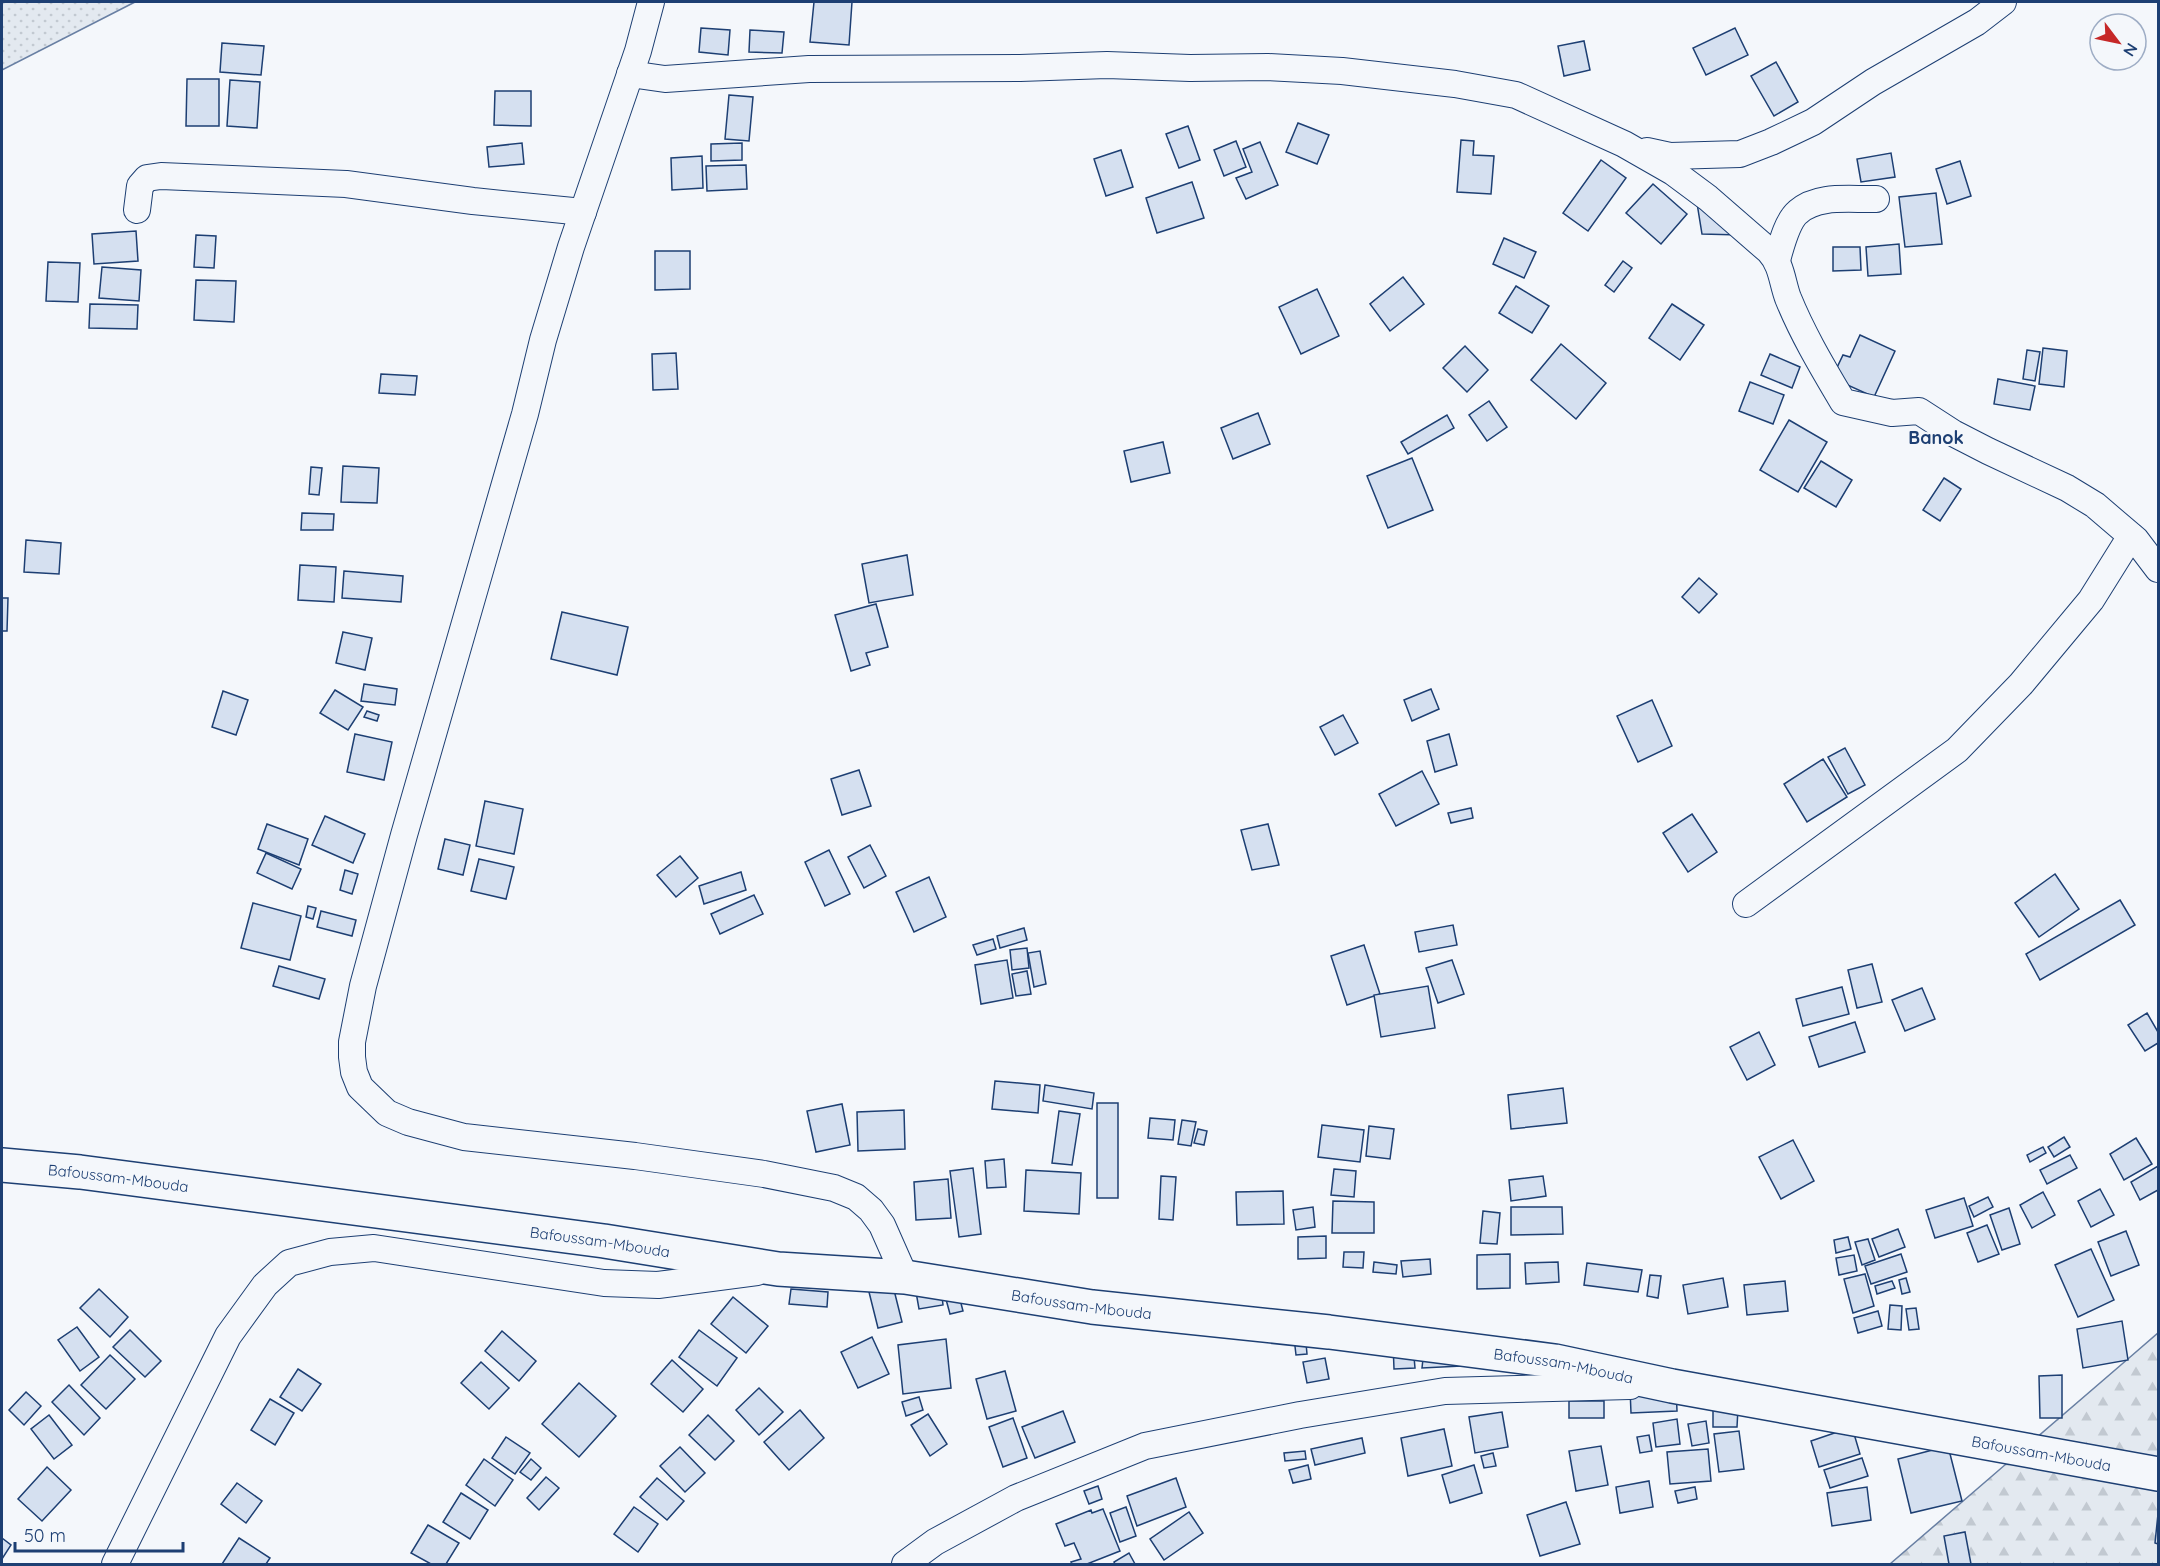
<svg xmlns="http://www.w3.org/2000/svg" width="2160" height="1566" viewBox="0 0 2160 1566" font-family="Quicksand,sans-serif">
  <defs>
    <pattern id="grass-dots" width="8" height="8" patternUnits="userSpaceOnUse" patternTransform="scale(1.5)"><rect width="8" height="8" fill="#e3e9f0"/><path d="M2 2h.1M6 6h.1" fill="none" stroke="#c2c9d1" stroke-width="1.8" stroke-linecap="round"/></pattern>
    <pattern id="forest-firs" width="22" height="20" patternUnits="userSpaceOnUse" patternTransform="scale(1.5)"><rect width="22" height="20" fill="#e3e9f0"/><path d="M5 1l3.5 6h-7zM16 11l3.5 6h-7z" fill="#c2c9d1"/></pattern>
  </defs>
  <rect width="100%" height="100%" fill="#f4f7fb"/>
  <!-- grass -->
  <polygon fill="url(#grass-dots)" stroke="#687fa3" stroke-width="1.5" points="2,2 135,2 2,70"/>
  <!-- forest -->
  <polygon fill="url(#forest-firs)" stroke="#687fa3" stroke-width="1.5" points="2158,1333 2158,1564 1890,1564 2129,1358"/>
  <!-- building -->
  <g fill="#d5e0f0" stroke="#1d3f73" stroke-width="1.5">
    <polygon points="814,2 852,2 849,45 810,42"/>
    <polygon points="701,28 730,30 728,55 699,52"/>
    <polygon points="1735,28 1748,55 1706,75 1693,48"/>
    <polygon points="750,30 784,32 782,53 749,52"/>
    <polygon points="1584,41 1590,70 1564,76 1558,46"/>
    <polygon points="222,43 264,46 261,75 220,72"/>
    <polygon points="1776,62 1798,102 1774,116 1751,76"/>
    <polygon points="187,79 219,79 219,126 186,126"/>
    <polygon points="230,80 260,82 257,128 227,126"/>
    <polygon points="495,91 531,91 531,126 494,125"/>
    <polygon points="729,95 753,97 749,141 725,139"/>
    <polygon points="1298,123 1329,135 1317,164 1286,152"/>
    <polygon points="1188,126 1200,160 1179,168 1166,134"/>
    <polygon points="1461,140 1474,141 1473,155 1494,156 1491,194 1457,192"/>
    <polygon points="1236,141 1246,167 1224,176 1214,150"/>
    <polygon points="1260,142 1278,185 1246,199 1236,178 1252,172 1243,149"/>
    <polygon points="522,143 524,164 489,167 487,147"/>
    <polygon points="742,143 742,160 711,161 711,144"/>
    <polygon points="1121,150 1133,187 1106,196 1094,159"/>
    <polygon points="1891,153 1895,177 1861,182 1857,159"/>
    <polygon points="702,156 703,188 672,190 671,158"/>
    <polygon points="1601,160 1626,178 1588,231 1563,213"/>
    <polygon points="1960,161 1971,196 1947,204 1936,169"/>
    <polygon points="746,165 747,189 707,191 706,166"/>
    <polygon points="1192,182 1204,218 1157,233 1146,198"/>
    <polygon points="1653,184 1687,214 1661,244 1626,213"/>
    <polygon points="1936,193 1942,244 1905,247 1899,197"/>
    <polygon points="1696,197 1739,235 1702,234"/>
    <polygon points="136,231 138,261 94,264 92,234"/>
    <polygon points="196,235 216,236 214,268 194,267"/>
    <polygon points="1504,238 1536,252 1524,278 1493,264"/>
    <polygon points="1899,244 1901,274 1868,276 1866,247"/>
    <polygon points="1833,247 1860,247 1861,270 1833,271"/>
    <polygon points="655,251 690,251 690,289 655,290"/>
    <polygon points="1623,261 1632,268 1614,292 1605,285"/>
    <polygon points="48,262 80,263 78,302 46,301"/>
    <polygon points="102,267 141,270 139,301 99,298"/>
    <polygon points="1403,277 1424,304 1390,331 1370,304"/>
    <polygon points="196,280 236,281 234,322 194,320"/>
    <polygon points="1516,286 1549,306 1532,333 1499,313"/>
    <polygon points="1317,289 1339,336 1301,354 1279,307"/>
    <polygon points="90,304 138,305 137,329 89,328"/>
    <polygon points="1672,304 1704,325 1680,360 1649,338"/>
    <polygon points="1860,335 1895,351 1874,397 1832,378 1843,355 1850,357"/>
    <polygon points="1561,344 1606,383 1576,419 1531,380"/>
    <polygon points="1465,346 1488,370 1467,392 1443,368"/>
    <polygon points="2043,348 2067,351 2064,387 2039,384"/>
    <polygon points="2027,350 2040,352 2035,381 2023,379"/>
    <polygon points="676,353 678,389 653,390 652,354"/>
    <polygon points="1770,354 1800,367 1792,388 1761,375"/>
    <polygon points="381,374 417,376 415,395 379,393"/>
    <polygon points="1998,379 2035,386 2030,410 1994,404"/>
    <polygon points="1750,382 1784,395 1773,424 1739,411"/>
    <polygon points="1489,401 1507,427 1487,441 1469,415"/>
    <polygon points="1258,413 1270,444 1233,459 1221,428"/>
    <polygon points="1447,415 1454,428 1408,454 1401,442"/>
    <polygon points="1789,420 1827,442 1798,492 1760,470"/>
    <polygon points="1163,442 1170,473 1131,482 1124,451"/>
    <polygon points="1412,458 1433,510 1388,528 1367,476"/>
    <polygon points="1821,461 1852,480 1836,507 1804,488"/>
    <polygon points="343,466 379,468 377,503 341,502"/>
    <polygon points="311,467 322,468 319,495 309,494"/>
    <polygon points="1944,478 1961,489 1940,521 1923,510"/>
    <polygon points="302,513 334,514 333,530 301,530"/>
    <polygon points="26,540 61,543 59,574 24,572"/>
    <polygon points="907,555 913,595 869,603 862,564"/>
    <polygon points="300,565 336,567 334,602 298,600"/>
    <polygon points="344,571 403,576 401,602 342,598"/>
    <polygon points="1699,578 1717,594 1699,613 1682,597"/>
    <polygon points="2,598 8,598 7,631 2,631"/>
    <polygon points="876,604 888,647 866,653 870,665 851,671 835,615"/>
    <polygon points="562,612 628,627 617,675 551,659"/>
    <polygon points="343,632 372,638 365,670 336,663"/>
    <polygon points="364,684 397,689 395,705 361,701"/>
    <polygon points="1431,689 1439,709 1412,721 1404,700"/>
    <polygon points="335,690 363,707 348,730 320,713"/>
    <polygon points="223,691 248,700 236,735 212,727"/>
    <polygon points="1652,700 1672,746 1638,762 1617,716"/>
    <polygon points="367,711 379,715 377,721 364,717"/>
    <polygon points="1343,715 1358,743 1335,755 1320,727"/>
    <polygon points="355,734 392,742 384,780 347,772"/>
    <polygon points="1449,734 1457,765 1435,772 1427,741"/>
    <polygon points="1845,748 1865,785 1848,794 1828,757"/>
    <polygon points="1823,759 1847,797 1807,822 1784,784"/>
    <polygon points="859,770 871,806 842,815 831,779"/>
    <polygon points="1422,771 1439,804 1396,826 1379,794"/>
    <polygon points="485,801 523,809 514,854 476,846"/>
    <polygon points="1471,808 1473,818 1451,823 1448,813"/>
    <polygon points="1692,814 1717,852 1688,872 1663,833"/>
    <polygon points="325,816 365,834 353,863 312,845"/>
    <polygon points="267,824 308,839 299,865 258,849"/>
    <polygon points="1268,824 1279,865 1252,870 1241,830"/>
    <polygon points="445,839 470,845 463,875 438,869"/>
    <polygon points="870,845 886,876 864,888 848,857"/>
    <polygon points="829,850 850,894 825,906 805,862"/>
    <polygon points="266,853 301,869 292,889 257,873"/>
    <polygon points="680,856 698,878 676,897 657,875"/>
    <polygon points="479,859 514,867 506,899 471,891"/>
    <polygon points="345,870 358,874 352,894 340,890"/>
    <polygon points="741,872 746,890 704,904 699,886"/>
    <polygon points="2055,874 2079,909 2039,937 2015,903"/>
    <polygon points="929,877 946,917 914,932 896,892"/>
    <polygon points="754,895 763,914 720,934 711,914"/>
    <polygon points="2120,900 2135,925 2040,980 2026,954"/>
    <polygon points="253,903 301,916 290,960 241,948"/>
    <polygon points="308,906 316,908 313,919 306,917"/>
    <polygon points="321,911 356,920 352,936 317,927"/>
    <polygon points="1453,925 1457,945 1419,952 1415,932"/>
    <polygon points="1024,928 1027,940 1000,948 997,936"/>
    <polygon points="993,939 996,949 977,955 973,945"/>
    <polygon points="1364,945 1380,994 1347,1005 1331,956"/>
    <polygon points="1027,948 1029,968 1012,970 1010,950"/>
    <polygon points="1040,951 1046,984 1034,987 1028,953"/>
    <polygon points="1007,960 1013,998 981,1004 975,965"/>
    <polygon points="1452,960 1464,994 1438,1003 1426,968"/>
    <polygon points="1872,964 1882,1002 1857,1008 1848,970"/>
    <polygon points="279,966 325,979 319,999 273,986"/>
    <polygon points="1027,971 1031,994 1016,996 1012,974"/>
    <polygon points="1428,986 1435,1028 1381,1037 1374,995"/>
    <polygon points="1842,987 1849,1014 1803,1026 1796,999"/>
    <polygon points="1922,988 1935,1019 1905,1031 1892,1000"/>
    <polygon points="2147,1013 2158,1032 2158,1043 2145,1051 2128,1025"/>
    <polygon points="1855,1022 1865,1052 1819,1067 1809,1037"/>
    <polygon points="1759,1032 1775,1065 1747,1080 1730,1047"/>
    <polygon points="995,1081 1040,1085 1038,1113 992,1109"/>
    <polygon points="1045,1085 1094,1093 1092,1109 1043,1101"/>
    <polygon points="1563,1088 1567,1123 1511,1129 1508,1095"/>
    <rect x="1097" y="1103" width="21" height="95"/>
    <polygon points="842,1104 850,1145 816,1152 807,1111"/>
    <polygon points="904,1110 905,1149 858,1151 857,1112"/>
    <polygon points="1059,1111 1080,1114 1072,1165 1052,1163"/>
    <polygon points="1150,1118 1175,1120 1173,1140 1148,1138"/>
    <polygon points="1182,1120 1196,1122 1191,1146 1178,1144"/>
    <polygon points="1322,1125 1364,1130 1360,1162 1318,1157"/>
    <polygon points="1369,1126 1394,1129 1390,1159 1366,1156"/>
    <polygon points="1198,1129 1207,1131 1204,1145 1194,1143"/>
    <polygon points="2064,1137 2070,1147 2054,1157 2048,1147"/>
    <polygon points="2136,1138 2152,1164 2124,1180 2110,1154"/>
    <polygon points="1793,1140 1814,1181 1781,1199 1759,1157"/>
    <polygon points="2043,1147 2046,1153 2030,1162 2027,1155"/>
    <polygon points="2070,1155 2077,1168 2047,1184 2040,1170"/>
    <polygon points="1004,1159 1006,1187 987,1188 985,1161"/>
    <polygon points="2158,1166 2158,1190 2140,1200 2131,1182"/>
    <polygon points="973,1168 981,1234 959,1237 950,1171"/>
    <polygon points="1334,1169 1356,1171 1354,1197 1331,1195"/>
    <polygon points="1026,1170 1081,1173 1079,1214 1024,1211"/>
    <polygon points="1161,1176 1176,1177 1173,1220 1159,1219"/>
    <polygon points="1543,1176 1546,1196 1511,1201 1509,1180"/>
    <polygon points="948,1179 951,1218 916,1220 914,1182"/>
    <polygon points="2100,1189 2114,1215 2091,1227 2078,1201"/>
    <polygon points="1283,1191 1284,1224 1237,1225 1236,1192"/>
    <polygon points="2043,1192 2055,1215 2032,1228 2020,1205"/>
    <polygon points="1988,1197 1993,1207 1974,1217 1969,1206"/>
    <polygon points="1964,1198 1973,1226 1935,1238 1926,1210"/>
    <polygon points="1333,1201 1374,1202 1374,1233 1332,1233"/>
    <polygon points="1313,1207 1315,1227 1296,1230 1293,1210"/>
    <polygon points="1511,1207 1562,1207 1563,1234 1511,1235"/>
    <polygon points="2009,1208 2020,1244 2002,1250 1990,1215"/>
    <polygon points="1483,1211 1500,1213 1497,1244 1480,1243"/>
    <polygon points="1987,1225 1999,1254 1978,1262 1967,1233"/>
    <polygon points="1898,1229 1905,1247 1879,1257 1872,1239"/>
    <polygon points="2126,1231 2139,1265 2111,1276 2098,1242"/>
    <polygon points="1326,1236 1326,1258 1298,1259 1298,1237"/>
    <polygon points="1848,1237 1851,1249 1836,1253 1834,1240"/>
    <polygon points="1868,1239 1875,1260 1862,1265 1855,1242"/>
    <polygon points="2091,1249 2114,1300 2078,1317 2055,1265"/>
    <polygon points="1344,1252 1364,1252 1363,1268 1343,1267"/>
    <polygon points="1510,1254 1510,1288 1477,1289 1477,1255"/>
    <polygon points="1901,1254 1907,1272 1871,1284 1865,1266"/>
    <polygon points="1854,1255 1857,1271 1839,1275 1836,1258"/>
    <polygon points="1430,1259 1431,1274 1403,1277 1401,1261"/>
    <polygon points="1374,1262 1397,1265 1396,1274 1373,1272"/>
    <polygon points="1558,1262 1559,1282 1526,1284 1525,1263"/>
    <polygon points="1587,1263 1642,1270 1638,1292 1584,1285"/>
    <polygon points="1865,1274 1874,1306 1853,1313 1844,1279"/>
    <polygon points="1650,1275 1661,1276 1658,1298 1647,1296"/>
    <polygon points="891,1278 902,1322 878,1328 867,1284"/>
    <polygon points="1723,1278 1728,1307 1688,1314 1683,1285"/>
    <polygon points="1906,1278 1910,1292 1902,1294 1899,1280"/>
    <polygon points="1785,1281 1788,1311 1747,1315 1744,1285"/>
    <polygon points="1892,1281 1895,1288 1877,1294 1875,1286"/>
    <polygon points="941,1288 943,1305 919,1309 916,1292"/>
    <polygon points="957,1288 963,1311 950,1314 944,1292"/>
    <polygon points="99,1289 128,1317 110,1337 80,1308"/>
    <polygon points="791,1289 828,1292 827,1307 789,1304"/>
    <polygon points="733,1297 768,1326 746,1353 711,1324"/>
    <polygon points="1890,1305 1902,1306 1901,1330 1888,1329"/>
    <polygon points="1916,1308 1919,1329 1909,1330 1906,1309"/>
    <polygon points="1878,1311 1882,1326 1858,1333 1854,1318"/>
    <polygon points="2122,1321 2128,1360 2083,1368 2077,1329"/>
    <polygon points="77,1327 99,1357 80,1371 58,1340"/>
    <polygon points="1293,1329 1305,1332 1307,1354 1296,1355"/>
    <polygon points="130,1330 161,1361 145,1377 113,1347"/>
    <polygon points="699,1330 737,1358 717,1386 679,1357"/>
    <polygon points="502,1331 536,1361 519,1381 485,1351"/>
    <polygon points="872,1337 889,1374 858,1388 841,1352"/>
    <polygon points="946,1339 951,1388 903,1394 898,1345"/>
    <polygon points="1393,1343 1413,1346 1415,1368 1394,1369"/>
    <polygon points="1424,1350 1458,1352 1461,1366 1422,1368"/>
    <polygon points="110,1355 135,1379 106,1409 81,1385"/>
    <polygon points="1325,1358 1329,1379 1307,1383 1303,1362"/>
    <polygon points="672,1360 703,1389 683,1412 651,1384"/>
    <polygon points="481,1362 509,1388 489,1409 461,1383"/>
    <polygon points="298,1369 321,1384 302,1411 280,1397"/>
    <polygon points="1005,1371 1016,1411 987,1419 976,1379"/>
    <polygon points="2062,1375 2062,1418 2040,1418 2039,1376"/>
    <polygon points="579,1383 616,1416 579,1457 542,1424"/>
    <polygon points="69,1385 100,1418 84,1435 52,1402"/>
    <polygon points="1676,1387 1677,1411 1631,1413 1630,1389"/>
    <polygon points="759,1388 783,1412 759,1435 736,1410"/>
    <polygon points="26,1392 41,1406 24,1425 9,1410"/>
    <polygon points="919,1397 923,1410 906,1416 902,1402"/>
    <polygon points="270,1399 294,1413 275,1445 251,1430"/>
    <rect x="1569" y="1401" width="35" height="17"/>
    <polygon points="1713,1408 1738,1408 1737,1427 1713,1427"/>
    <polygon points="800,1410 824,1438 789,1470 764,1442"/>
    <polygon points="1063,1411 1075,1442 1035,1458 1022,1427"/>
    <polygon points="1502,1412 1508,1447 1475,1453 1469,1417"/>
    <polygon points="928,1414 947,1444 930,1456 911,1425"/>
    <polygon points="49,1415 72,1445 54,1459 31,1429"/>
    <polygon points="708,1415 734,1441 715,1460 689,1435"/>
    <polygon points="1013,1418 1027,1458 1003,1467 989,1427"/>
    <polygon points="1677,1419 1680,1444 1656,1447 1653,1423"/>
    <polygon points="1706,1421 1709,1443 1692,1446 1688,1424"/>
    <polygon points="1852,1427 1860,1454 1819,1467 1811,1441"/>
    <polygon points="1444,1429 1452,1466 1408,1476 1401,1438"/>
    <polygon points="1739,1431 1744,1469 1719,1472 1714,1434"/>
    <polygon points="1649,1435 1652,1451 1640,1453 1637,1437"/>
    <polygon points="506,1437 530,1453 515,1474 492,1458"/>
    <polygon points="1362,1438 1365,1453 1315,1465 1311,1449"/>
    <polygon points="1601,1446 1608,1485 1576,1491 1569,1451"/>
    <polygon points="1948,1446 1962,1501 1911,1513 1898,1459"/>
    <polygon points="680,1447 705,1473 685,1492 660,1466"/>
    <polygon points="1708,1449 1711,1481 1670,1484 1667,1452"/>
    <polygon points="1305,1451 1306,1459 1285,1461 1284,1453"/>
    <polygon points="1493,1453 1496,1466 1484,1468 1481,1456"/>
    <polygon points="1862,1458 1868,1476 1830,1488 1824,1470"/>
    <polygon points="484,1459 513,1480 495,1506 466,1485"/>
    <polygon points="531,1459 541,1468 531,1480 520,1472"/>
    <polygon points="1308,1465 1311,1479 1293,1483 1289,1470"/>
    <polygon points="1474,1465 1482,1493 1450,1503 1442,1475"/>
    <polygon points="47,1467 71,1490 42,1521 18,1499"/>
    <polygon points="546,1477 559,1488 539,1510 527,1498"/>
    <polygon points="657,1478 684,1501 667,1520 640,1497"/>
    <polygon points="1176,1478 1186,1507 1137,1526 1127,1496"/>
    <polygon points="1649,1481 1653,1507 1620,1513 1616,1487"/>
    <polygon points="237,1483 262,1501 246,1523 221,1504"/>
    <polygon points="1098,1486 1102,1499 1089,1504 1084,1491"/>
    <polygon points="1695,1487 1697,1499 1678,1503 1675,1491"/>
    <polygon points="1867,1487 1871,1520 1832,1526 1827,1493"/>
    <polygon points="461,1493 488,1510 470,1539 443,1522"/>
    <polygon points="1566,1502 1580,1544 1540,1556 1527,1515"/>
    <polygon points="634,1507 658,1524 638,1552 614,1534"/>
    <polygon points="1126,1507 1136,1536 1120,1542 1110,1513"/>
    <polygon points="1103,1509 1120,1551 1087,1564 1072,1564 1071,1562 1081,1559 1074,1543 1065,1546 1056,1524 1091,1510 1092,1513"/>
    <polygon points="1189,1512 1203,1533 1164,1560 1150,1539"/>
    <polygon points="2158,1514 2158,1544 2155,1543"/>
    <polygon points="428,1525 459,1543 446,1564 431,1564 411,1553"/>
    <polygon points="1965,1532 1971,1564 1947,1564 1949,1564 1944,1536"/>
    <polygon points="2,1538 11,1545 2,1559"/>
    <polygon points="239,1538 270,1558 266,1564 222,1564"/>
    <polygon points="1129,1553 1135,1564 1115,1564 1114,1562"/>
  </g>
  <g fill="none" stroke-linecap="round" stroke-linejoin="round">
    <defs>
      <g id="minor">
        <polyline points="651,2 638,51 571,247 543,340 525,414 404,835 363,986 352,1042 352,1057 354,1072 360,1087 387,1113 408,1122 464,1137 635,1156 764,1174 834,1188 856,1197 871,1210 882,1225 905,1277"/>
        <path d="M630 74 665 79 809 69 1020 68 1107 65 1190 68 1268 67 1342 71 1455 84 1516 95 1624 144 1673 172 1708 198 1769 251C1782 265 1782 282 1788 298 1803 335 1823 368 1843 402L1892 413 1919 411 1953 433 1988 451 2067 488 2095 505 2136 540 2158 569"/>
        <polyline points="1647,151 1670,156 1740,154 1771,142 1813,122 1873,82 1977,22 2003,2"/>
        <polyline points="137,210 140,186 147,178 161,176 346,184 473,201 583,212"/>
        <path d="M1777 260C1781 246 1787 221 1798 212 1818 194 1851 200 1876 199"/>
        <polyline points="1746,904 1957,750 2021,684 2091,600 2131,536"/>
        <polyline points="115,1564 228,1336 265,1285 289,1263 330,1252 374,1248 604,1283 658,1285 757,1272"/>
        <polyline points="905,1564 935,1542 1016,1498 1145,1446 1300,1415 1445,1391 1630,1386"/>
      </g>
      <g id="highway">
        <path id="s1" d="M2 1165 80 1172 604 1241 778 1269 905 1277 1092 1307 1329 1332 1555 1361 1672 1386 2158 1474"/>
      </g>
    </defs>
    <!-- minor casing -->
    <use href="#minor" stroke="#1d3f73" stroke-width="28"/>
    <!-- highway casing -->
    <use href="#highway" stroke="#1d3f73" stroke-width="36"/>
    <!-- minor -->
    <use href="#minor" stroke="#f4f7fb" stroke-width="26"/>
    <!-- highway -->
    <use href="#highway" stroke="#f4f7fb" stroke-width="33"/>
  </g>
  <g text-anchor="middle" dominant-baseline="central" stroke-width="4.5" stroke-linejoin="round" paint-order="stroke">
    <!-- street labels -->
    <g font-size="15" fill="#1d3f73" stroke="#f4f7fb">
      <text stroke="none"><textPath href="#s1" startOffset="117">Bafoussam-Mbouda</textPath></text>
      <text stroke="none"><textPath href="#s1" startOffset="603">Bafoussam-Mbouda</textPath></text>
      <text stroke="none"><textPath href="#s1" startOffset="1089">Bafoussam-Mbouda</textPath></text>
      <text stroke="none"><textPath href="#s1" startOffset="1575">Bafoussam-Mbouda</textPath></text>
      <text stroke="none"><textPath href="#s1" startOffset="2061">Bafoussam-Mbouda</textPath></text>
    </g>
    <!-- quarter labels -->
    <g font-size="18" font-weight="bold" fill="#1d3f73" stroke="#f4f7fb">
      <text x="1936" y="437">Banok</text>
    </g>
  </g>
  <!-- border -->
  <rect width="2160" height="1566" fill="none" stroke="#1d3f73" stroke-width="6"/>
  <!-- north arrow -->
  <g transform="translate(2118 42) rotate(122)"><circle r="28" fill="#f4f7fb" stroke="#9eadc5" stroke-width="1.5"/>
  <path d="M0-4.5L10 22L0 15L-10 22Z" fill="#c62828"/>
  <text y="-9" font-size="16" font-weight="bold" text-anchor="middle" fill="#1d3f73">N</text>
  </g>
  <!-- scale -->
  <path d="M15 1542v9h168v-9" fill="none" stroke="#1d3f73" stroke-width="3"/>
  <text x="24" y="1542" font-size="18" fill="#1d3f73" stroke="#f4f7fb" stroke-width="4.5" paint-order="stroke">50 m</text>
</svg>
